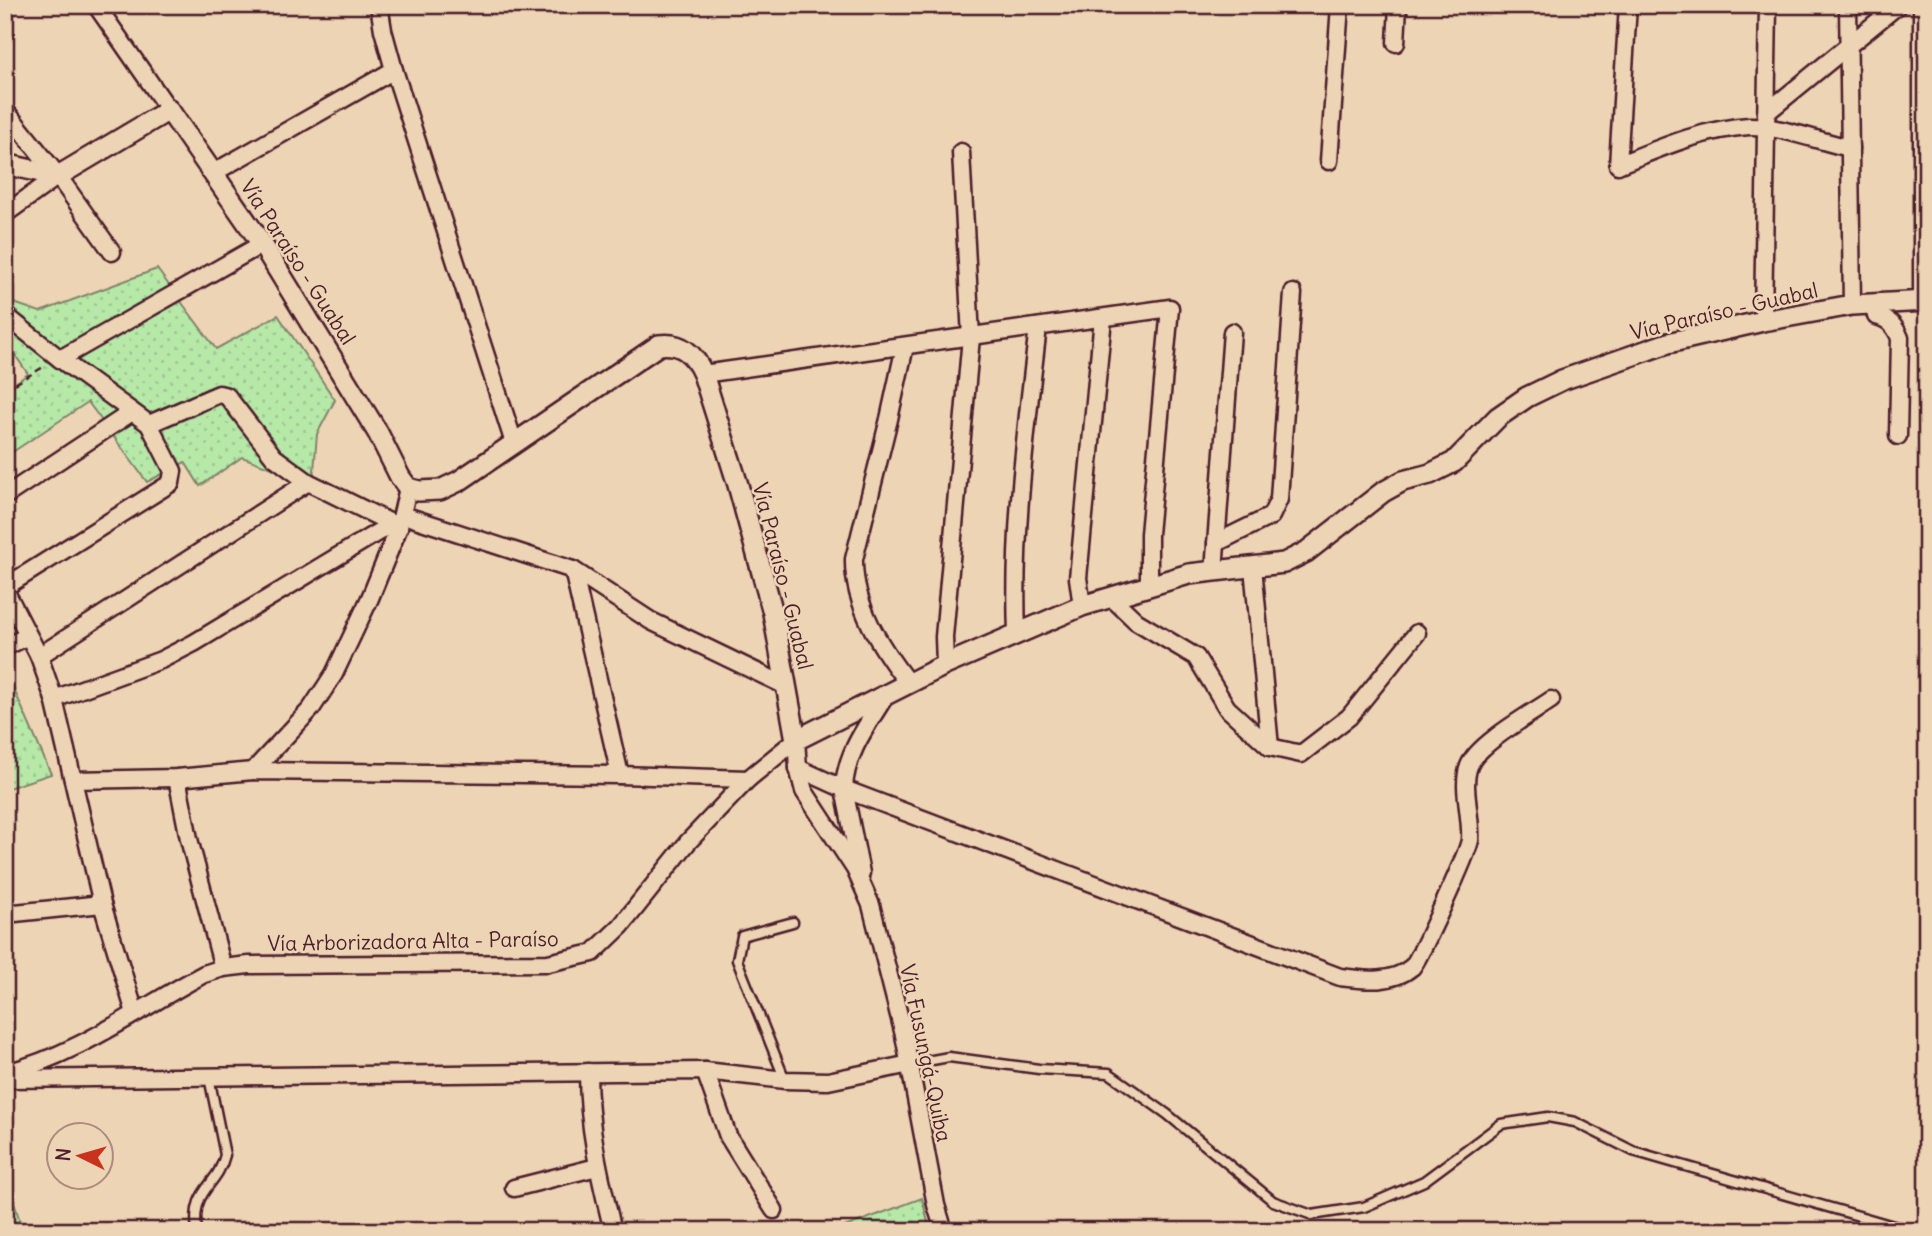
<svg xmlns="http://www.w3.org/2000/svg" width="1932" height="1236" viewBox="0 0 1932 1236" font-family="Delius,sans-serif">
  <defs>
    <pattern id="grass-dots" width="8" height="8" patternUnits="userSpaceOnUse" patternTransform="scale(1.75)"><rect width="8" height="8" fill="#b6e8a8"/><path d="M2 2h.1M6 6h.1" fill="none" stroke="#9ec791" stroke-width="1.8" stroke-linecap="round"/></pattern>
  </defs>
  <rect width="100%" height="100%" fill="#edd4b5"/>
  <filter id="ink" filterUnits="userSpaceOnUse"><feTurbulence type="fractalNoise" baseFrequency=".0143" numOctaves="2"/><feDisplacementMap in="SourceGraphic" scale="14" xChannelSelector="R" yChannelSelector="G"/><feConvolveMatrix kernelMatrix="1 2 1 2 8 2 1 2 1" color-interpolation-filters="sRGB"/></filter>
  <g filter="url(#ink)">
    <!-- grass -->
    <g fill="url(#grass-dots)" stroke="#80846a" stroke-width="2">
      <polygon points="157,269 216,349 278,315 335,400 317,434 313,483 242,457 200,486 185,462 147,482 88,402 5,457 5,390 28,374 9,346 5,347 5,300 40,312"/>
      <polygon points="5,669 51,774 5,789"/>
      <polygon points="5,1174 23,1231 5,1231"/>
      <polygon points="922,1198 930,1231 834,1231"/>
    </g>
    <g fill="none" stroke-linecap="round" stroke-linejoin="round">
      <defs>
        <g id="service">
          <polyline points="910,1064 949,1057 1039,1069 1109,1073 1167,1114 1273,1201 1312,1215 1364,1207 1424,1181 1501,1124 1548,1117 1575,1122 1633,1151 1911,1231"/>
          <polyline points="785,1080 737,960 742,936 793,922"/>
          <path d="M197 1231C191 1188 217 1188 225 1155L209 1077"/>
        </g>
        <g id="minor">
          <polyline points="96,5 169,110"/>
          <polyline points="379,5 383,30 394,70 514,443"/>
          <path d="M1628 5 1618 165C1660 148 1703 129 1749 126 1776 125 1822 142 1850 148"/>
          <polyline points="1848,5 1852,305"/>
          <polyline points="1396,43 1398,5"/>
          <polyline points="5,110 58,176 112,252"/>
          <polyline points="1766,113 1898,5"/>
          <polyline points="1329,161 1340,5"/>
          <polyline points="213,173 394,70"/>
          <polyline points="5,214 58,176"/>
          <polyline points="1922,301 1922,5"/>
          <path d="M1873 304 1876 316C1889 319 1895 326 1900 338L1898 436"/>
          <polyline points="5,315 60,359 149,424 219,394 227,396 274,457 308,482 399,527"/>
          <polyline points="1763,321 1768,5"/>
          <path d="M905 346 889 419 854 559C853 605 881 648 908 683"/>
          <polyline points="60,359 262,244"/>
          <polyline points="703,374 1170,308 1149,534 1149,586"/>
          <polyline points="5,496 132,412"/>
          <polyline points="403,515 573,570 651,621 786,686"/>
          <polyline points="1216,543 1271,516 1279,499 1293,293"/>
          <polyline points="1253,567 1270,747"/>
          <polyline points="573,570 620,775"/>
          <polyline points="1214,571 1232,332"/>
          <polyline points="5,587 171,483 173,471 149,424"/>
          <polyline points="5,590 39,656 54,699 102,904 135,1013"/>
          <polyline points="1111,597 1136,621 1196,657 1227,708 1270,747 1301,754 1349,717 1417,633"/>
          <polyline points="1082,606 1078,578 1103,318"/>
          <path d="M1017 634C1013 530 1026 430 1038 327"/>
          <polyline points="5,647 28,636"/>
          <polyline points="39,656 308,482"/>
          <polyline points="945,665 944,637 971,337 961,152"/>
          <polyline points="54,699 161,660 194,643 393,523"/>
          <polyline points="796,740 798,768 804,791 855,869 871,905 904,1035 936,1205 944,1231"/>
          <path d="M798 768 844 789 1340 977C1364 980 1392 984 1412 967 1419 960 1468 853 1470 840 1472 818 1461 786 1469 766 1477 744 1531 714 1551 700"/>
          <polyline points="253,771 311,709 334,674 370,598 399,527 408,488"/>
          <polyline points="177,778 189,839 223,968"/>
          <polyline points="73,780 177,778 253,771 620,775 748,779"/>
          <path d="M861 873 844 789C845 753 869 723 887 693"/>
          <polyline points="5,914 102,904"/>
          <polyline points="705,1071 728,1136 774,1210"/>
          <path d="M588 1072C588 1127 600 1178 613 1231"/>
          <path d="M5 1073C76 1056 140 1008 204 974L223 968 249 965 548 963 593 953 621 926 688 842 748 779 796 740"/>
          <polyline points="8,1079 705,1071 785,1080 828,1081 910,1064"/>
          <polyline points="514,1188 597,1167"/>
        </g>
        <path id="tertiary" d="M5 164 58 176 169 110 262 244 378 433 400 477 408 488 419 491 440 490 459 481 659 345C682 342 694 354 703 374L738 485 773 613 796 740 945 665 1082 606 1189 574 1284 563 1306 552 1383 492 1403 481 1430 474 1454 462 1498 417 1527 397 1562 380 1668 343 1763 321 1852 305 1927 301"/>
      </defs>
      <!-- service casing -->
      <use href="#service" stroke="#4a1f2b" stroke-width="13"/>
      <!-- minor casing -->
      <use href="#minor" stroke="#4a1f2b" stroke-width="21"/>
      <!-- tertiary casing -->
      <use href="#tertiary" stroke="#4a1f2b" stroke-width="24"/>
      <!-- path -->
      <polyline stroke="#4a1f2b" stroke-width="2.5" stroke-dasharray="7 5" stroke-linecap="butt" points="5,390 45,366"/>
      <!-- service -->
      <use href="#service" stroke="#edd4b5" stroke-width="8"/>
      <!-- minor -->
      <use href="#minor" stroke="#edd4b5" stroke-width="16"/>
      <!-- tertiary -->
      <use href="#tertiary" stroke="#edd4b5" stroke-width="19"/>
    </g>
  </g>
  <g text-anchor="middle" dominant-baseline="central" stroke-width="5" stroke-linejoin="round" paint-order="stroke">
    <!-- street labels -->
    <g font-size="21" fill="#4a1f2b" stroke="#edd4b5">
      <text transform="translate(298 262) rotate(57)">Vía Paraíso - Guabal</text>
      <text transform="translate(1724 311) rotate(-13)">Vía Paraíso - Guabal</text>
      <text transform="translate(783 576) rotate(76)">Vía Paraíso - Guabal</text>
      <text transform="translate(413 941) rotate(-1)">Vía Arborizadora Alta - Paraíso</text>
      <text transform="translate(926 1053) rotate(78)">Vía Fusungá-Quiba</text>
    </g>
  </g>
  <!-- margin -->
  <rect width="1932" height="1236" fill="none" stroke="#edd4b5" stroke-width="28"/>
  <rect x="14" y="14" width="1904" height="1208" fill="none" stroke="#4a1f2b" stroke-width="2.5" filter="url(#ink)"/>
  <!-- north arrow -->
  <g transform="translate(80 1156) rotate(275)"><circle r="33" fill="#edd4b5" stroke="#ac8c7e" stroke-width="2"/>
  <path d="M0-5L12 26L0 18L-12 26Z" fill="#c8321e"/>
  <text y="-10" font-size="19" font-weight="bold" text-anchor="middle" fill="#4a1f2b">N</text>
  </g>
</svg>
